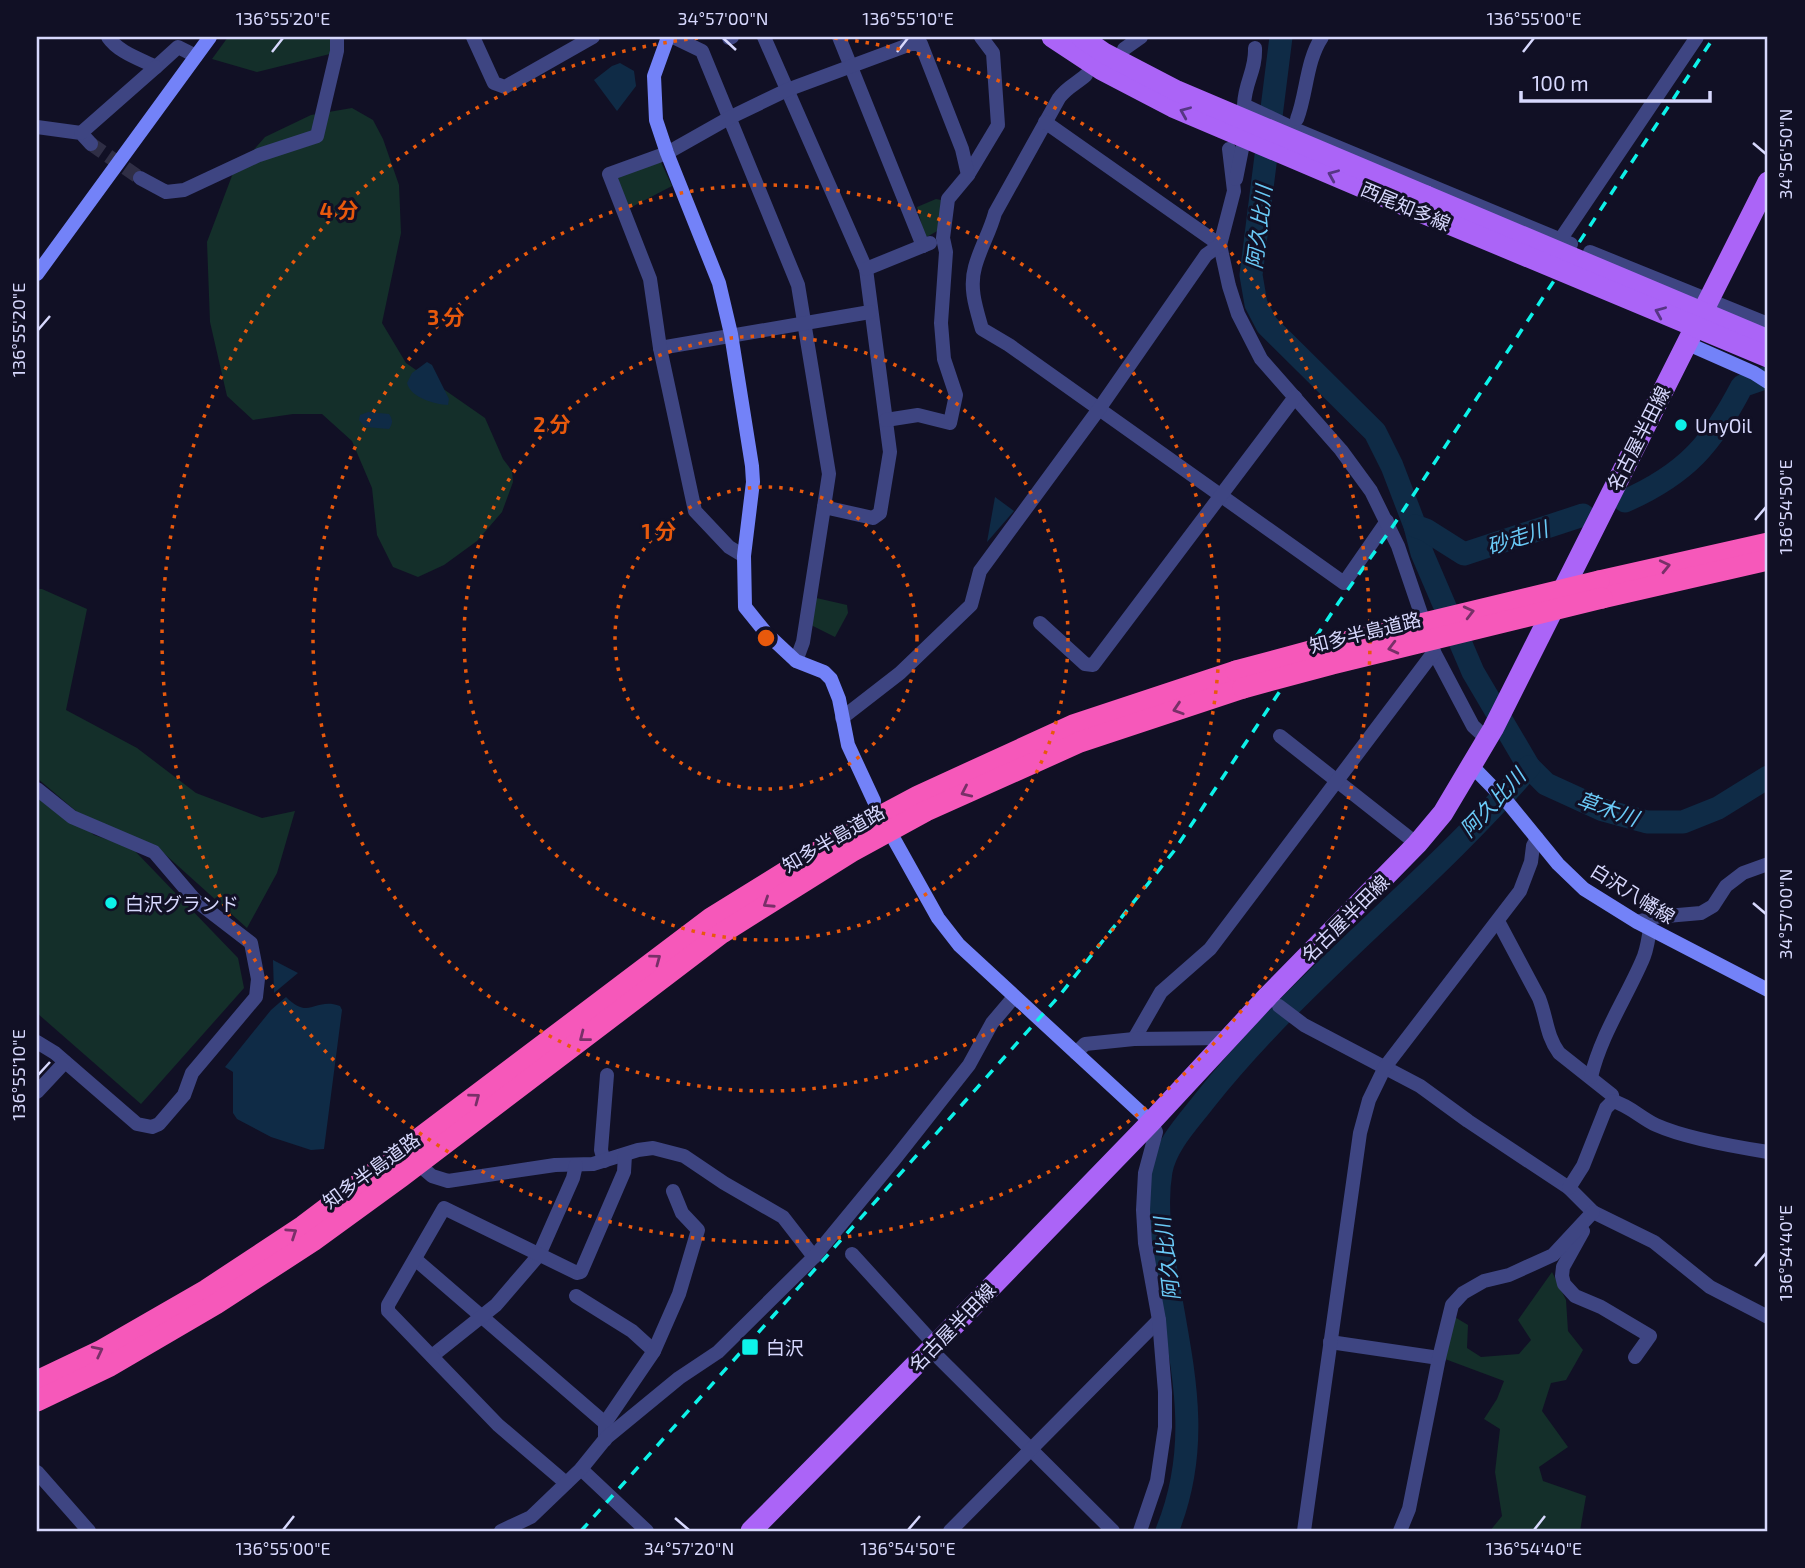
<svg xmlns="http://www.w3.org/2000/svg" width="1805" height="1568" viewBox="0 0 1805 1568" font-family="'Exo 2','Noto Sans JP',sans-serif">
  <rect width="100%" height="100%" fill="#111025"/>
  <!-- green -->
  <g fill="#142f2a">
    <polygon points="228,37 333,37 334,53 257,72 212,59"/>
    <polygon points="352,108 373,120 383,139 399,185 401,233 382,323 406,363 485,418 503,459 512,471 513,482 502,512 477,541 444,565 418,577 393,567 377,535 372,488 352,441 322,414 293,414 253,420 227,396 210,322 207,242 233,173 265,137 311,115"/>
    <polygon points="660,160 672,186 624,211 609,174"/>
    <polygon points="936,199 941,200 939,230 925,238 917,207"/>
    <polygon points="37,589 42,589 87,609 66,710 137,748 196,793 262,818 295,811 277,873 247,928 158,848 77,812 37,778"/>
    <polygon points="812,597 847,605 848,613 835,637 809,624"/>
    <polygon points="37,788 94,835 132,848 238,958 244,988 141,1104 37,1013"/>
    <polygon points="1552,1272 1566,1300 1568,1331 1583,1350 1566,1380 1551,1383 1542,1411 1568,1447 1539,1467 1543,1481 1586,1496 1580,1531 1490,1531 1502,1516 1495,1472 1500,1429 1484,1419 1497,1399 1504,1381 1445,1359 1453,1316 1468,1325 1467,1348 1481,1357 1519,1354 1531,1340 1518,1320"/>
  </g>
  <!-- water -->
  <g fill="#0f2b46">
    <polygon points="620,63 634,71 636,86 617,111 594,80 612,66"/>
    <path d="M427 362 432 365 449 399 448 405C434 404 411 398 407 383L412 373Z"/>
    <path d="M368 412 389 414C393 420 393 423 389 429L365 427 359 420 360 415Z"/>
    <polygon points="995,497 1014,511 987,542"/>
    <polygon points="273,960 298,973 274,993"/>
    <path d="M286 997C310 1021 314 997 340 1006L342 1010 324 1149 311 1150 271 1137 237 1119 233 1113V1072L225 1067 271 1010Z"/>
  </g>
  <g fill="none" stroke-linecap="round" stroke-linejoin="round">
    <!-- river -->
    <g stroke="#0f2b46" stroke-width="23">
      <polyline points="1281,37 1251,275 1256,304 1267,325 1375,432 1392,466 1415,526 1422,553 1473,672 1529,767 1546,784 1603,810 1647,822 1683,822 1718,808 1768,777"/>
      <path d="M1625 501C1686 474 1712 444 1742 386L1768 377"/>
      <polyline points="1415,526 1426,530 1464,554 1583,515"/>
      <path d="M1167 1531C1203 1442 1182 1367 1167 1277 1161 1243 1155 1206 1161 1171 1166 1144 1189 1121 1205 1100 1301 979 1428 885 1529 767"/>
    </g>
    <!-- street-tunnel -->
    <polyline stroke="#2f2e45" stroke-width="14" stroke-dasharray="14 7" stroke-linecap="butt" points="91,144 140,178"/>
    <!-- street -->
    <g stroke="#3e4582" stroke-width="14">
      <path d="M108 37C118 52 140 59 156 67L178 47 196 56"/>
      <polyline points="473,37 494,83 505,87 593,37"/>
      <polyline points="673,37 702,51 798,285 829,474 824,507"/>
      <polyline points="764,37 866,269 890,452 880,513 873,518 824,507 803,642 796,661"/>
      <polyline points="839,37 923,246"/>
      <polyline points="729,38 732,37"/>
      <path d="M1255 48C1256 71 1245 81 1244 105L1299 131 1571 244"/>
      <polyline points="1124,49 1141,37"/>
      <path d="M1086 75C1076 84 1067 87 1059 98L995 213C990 232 980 248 975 267 969 288 976 308 982 329L1009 345 1344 583 1387 521"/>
      <path d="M1297 119C1307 93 1306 61 1322 37"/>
      <polyline points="1045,122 1220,245"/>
      <polyline points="37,127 81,133 91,144"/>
      <polyline points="81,133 156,67"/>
      <polyline points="1229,149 1234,191 1220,245 1229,286 1238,314 1261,359 1341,450 1371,491 1398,546 1434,652 1473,726 1487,739"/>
      <polyline points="968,175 998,125 993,53 981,37"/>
      <polyline points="140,178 166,192 184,190 259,155 317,136 337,51 337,37"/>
      <polyline points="1236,179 1242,149"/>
      <polyline points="1560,240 1697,37"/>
      <polyline points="1590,252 1768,324"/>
      <polyline points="866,269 930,243"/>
      <polyline points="660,348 870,312"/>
      <polyline points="744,556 729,547 695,511 660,348 650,279 609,174 667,153 729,118 787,90 911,44 921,44 962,149 968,175 948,199 943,238 946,252 941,323 944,359 956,395 950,423 918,415 886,420"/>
      <polyline points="1040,623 1085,664 1093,665 1295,397"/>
      <polyline points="842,718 900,673 971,605 980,571 1099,409 1206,255 1220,245"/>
      <polyline points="1280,736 1417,844"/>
      <polyline points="37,789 72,817 154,852 195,900 251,943 258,979 256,997 192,1073 184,1095 159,1124 152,1127 137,1124 55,1053 37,1042"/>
      <path d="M1498 921 1539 998C1547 1018 1546 1035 1559 1053L1612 1095 1613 1101"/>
      <polyline points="1637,922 1655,917 1701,913 1713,906 1726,886 1743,873 1768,864"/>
      <polyline points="1279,1006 1304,1025 1420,1086 1468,1121 1569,1188 1593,1212 1654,1242 1710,1287 1768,1317"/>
      <polyline points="1134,1039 1161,992 1210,949 1434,652"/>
      <polyline points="1076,1053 1085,1044 1134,1039 1228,1038"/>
      <path d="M1591 1077C1601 1035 1625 1000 1642 961 1647 951 1648 940 1650 929"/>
      <polyline points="37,1092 65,1062"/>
      <polyline points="604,1161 601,1150 607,1075"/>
      <polyline points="425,1170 432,1176 448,1181 555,1165 593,1164 638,1150 653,1148 684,1156 724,1183 783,1217 814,1257"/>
      <path d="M1569 1188 1583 1166 1606 1108 1613 1101C1630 1106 1641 1118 1656 1125 1685 1138 1736 1147 1768 1152"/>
      <polyline points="1583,1231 1563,1267 1562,1276 1564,1284 1575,1296 1601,1307 1650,1336 1635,1357"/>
      <polyline points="852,1254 935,1345"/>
      <polyline points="415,1259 605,1423"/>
      <polyline points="576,1296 632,1331 654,1351"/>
      <polyline points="1330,1342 1439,1358"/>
      <polyline points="931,1350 1113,1531"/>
      <polyline points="432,1356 496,1305 539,1255 573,1178 576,1165"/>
      <polyline points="605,1440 605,1423 654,1351 679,1294 698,1230 682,1213 673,1191"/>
      <polyline points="581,1469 647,1531"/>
      <polyline points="37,1472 89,1531"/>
      <polyline points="566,1483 498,1425 388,1311 388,1305 444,1208 577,1273 581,1272 624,1172 625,1155"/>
      <polyline points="501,1531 531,1517 581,1469 606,1438 679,1378 718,1352 814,1257 894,1160 969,1065 992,1023 1014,997"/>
      <polyline points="950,1531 1159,1320"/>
      <polyline points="1140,1531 1157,1481 1165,1427 1165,1392 1159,1320 1145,1243 1143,1210 1145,1173 1156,1132 1151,1122"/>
      <polyline points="1304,1531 1360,1133 1369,1100 1385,1067 1520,891 1531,862 1533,846 1537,838"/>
      <polyline points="1400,1531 1409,1509 1439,1358 1452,1305 1463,1293 1484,1281 1509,1275 1553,1255 1593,1212"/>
    </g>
    <!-- secondary -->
    <g stroke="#7382f8" stroke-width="14">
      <polyline points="668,37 654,76 656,120 667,153 719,283 731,334 752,466 753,482 744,556 745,607 766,633 796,661 824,672 831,679 839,699 848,745 874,801"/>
      <polyline points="37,274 210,37"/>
      <polyline points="1686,343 1754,373 1768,382"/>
      <polyline points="1472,766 1509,804 1558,864 1584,889 1637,922 1768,990"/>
      <polyline points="895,841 938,918 959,945 1151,1122"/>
    </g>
    <!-- primary -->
    <g stroke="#ab64f7" stroke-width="21">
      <polyline points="1052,37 1102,70 1173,107 1418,211"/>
      <polyline points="1081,37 1104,53 1177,91 1426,196"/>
      <polyline points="751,1531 935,1345 1151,1122 1268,996 1417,844 1443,813 1493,729 1768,182"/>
    </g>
    <!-- highway -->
    <g stroke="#f658ba" stroke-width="21">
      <polyline points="1599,581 1768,543"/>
      <polyline points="1602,598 1768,560"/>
      <polyline points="37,1381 100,1351 206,1290 303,1226 711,918 843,836 918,796 1073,725 1236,671"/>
      <polyline points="37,1401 110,1366 216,1304 313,1241 401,1177 722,933 851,852 926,811 1080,742 1243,688"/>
    </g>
    <!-- rail -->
    <polyline stroke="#0df2e9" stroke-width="3.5" stroke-dasharray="10 9" stroke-linecap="butt" points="581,1531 1060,995 1174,851 1339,602 1391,529 1714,37"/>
    <!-- primary-bridge -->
    <g stroke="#ab64f7" stroke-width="21">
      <polyline points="1426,196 1768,340"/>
      <polyline points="1418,211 1768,357"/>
    </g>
    <!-- highway-bridge -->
    <g stroke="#f658ba" stroke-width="21">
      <polyline points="1236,671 1329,646 1599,581"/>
      <polyline points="1243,688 1332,664 1602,598"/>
    </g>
  </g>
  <!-- one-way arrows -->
  <defs><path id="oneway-chevron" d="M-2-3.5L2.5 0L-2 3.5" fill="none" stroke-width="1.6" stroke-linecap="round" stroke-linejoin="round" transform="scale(1.75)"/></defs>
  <g stroke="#563684">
    <use href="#oneway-chevron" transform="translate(1185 112) rotate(-157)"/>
    <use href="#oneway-chevron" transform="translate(1333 175) rotate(-157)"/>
    <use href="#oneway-chevron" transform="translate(1660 312) rotate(-157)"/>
  </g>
  <g stroke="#783068">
    <use href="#oneway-chevron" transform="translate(1665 566) rotate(-13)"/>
    <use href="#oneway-chevron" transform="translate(1469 612) rotate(-14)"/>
    <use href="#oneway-chevron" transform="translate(1393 648) rotate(166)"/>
    <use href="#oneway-chevron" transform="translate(1178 709) rotate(162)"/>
    <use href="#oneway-chevron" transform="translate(966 792) rotate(155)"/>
    <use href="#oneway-chevron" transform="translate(768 903) rotate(147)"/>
    <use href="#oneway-chevron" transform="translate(656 959) rotate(-37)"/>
    <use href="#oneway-chevron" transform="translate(584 1037) rotate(142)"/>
    <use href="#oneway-chevron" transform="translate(475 1098) rotate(-37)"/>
    <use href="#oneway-chevron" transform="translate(292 1233) rotate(-34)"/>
    <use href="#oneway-chevron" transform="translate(98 1351) rotate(-27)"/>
  </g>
  <!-- ticks -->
  <path fill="none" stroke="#d7d8fd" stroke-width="2.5" d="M723 38 736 50M272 52 283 38M897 52 908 38M1523 52 1534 38M1753 143 1766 154M38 330 50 316M1755 520 1766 507M1753 903 1766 914M38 1075 50 1062M1755 1266 1766 1253M675 1518 689 1530M283 1530 294 1516M908 1530 920 1516M1534 1530 1545 1516"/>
  <!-- distance rings -->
  <g fill="none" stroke="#e8590c" stroke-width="3.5" stroke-dasharray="3.5 7">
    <circle cx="766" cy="638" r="151"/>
    <circle cx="766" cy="638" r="302"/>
    <circle cx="766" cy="638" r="453"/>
    <path d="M824 37A604 604 0 1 1 708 37"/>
  </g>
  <!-- markers -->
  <g fill="#0df2e9" stroke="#111025" stroke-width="2.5">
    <circle cx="1681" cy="425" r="7"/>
    <circle cx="111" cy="903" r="7"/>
    <rect x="741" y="1338" width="18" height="18" rx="3.5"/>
  </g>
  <g text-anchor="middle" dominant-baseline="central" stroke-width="6" stroke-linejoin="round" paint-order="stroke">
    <!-- street labels -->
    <g font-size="19" fill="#d7d8fd" stroke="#111025">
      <text transform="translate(1406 206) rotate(23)">西尾知多線</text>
      <text transform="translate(1638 438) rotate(-63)">名古屋半田線</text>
      <text transform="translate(1365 632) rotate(-14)">知多半島道路</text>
      <text transform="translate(833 838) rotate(-30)">知多半島道路</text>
      <text transform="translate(1633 893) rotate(32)">白沢八幡線</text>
      <text transform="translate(1345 918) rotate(-45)">名古屋半田線</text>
      <text transform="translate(371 1170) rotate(-36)">知多半島道路</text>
      <text transform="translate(952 1327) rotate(-46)">名古屋半田線</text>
    </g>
    <!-- poi labels -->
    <g font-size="19" fill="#d7d8fd" stroke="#111025" text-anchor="start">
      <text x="1695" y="425">UnyOil</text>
      <text x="125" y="903">白沢グランド</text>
      <text x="766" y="1347">白沢</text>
    </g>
    <!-- water labels -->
    <g font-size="21" font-style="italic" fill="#6acaf7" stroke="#111025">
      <text transform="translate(1258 227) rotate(-83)">阿久比川</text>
      <text transform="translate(1517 537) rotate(-18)">砂走川</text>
      <text transform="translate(1492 802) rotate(-47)">阿久比川</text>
      <text transform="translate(1608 808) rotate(19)">草木川</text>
      <text transform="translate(1166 1259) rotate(-97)">阿久比川</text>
    </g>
  </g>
  <circle cx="766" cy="638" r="10" fill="#e8590c" stroke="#111025" stroke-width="3.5"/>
  <g font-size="21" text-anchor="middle" font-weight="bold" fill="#e8590c" stroke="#111025" stroke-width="6" stroke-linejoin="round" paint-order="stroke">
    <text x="339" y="218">4 分</text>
    <text x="446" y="325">3 分</text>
    <text x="552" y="432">2 分</text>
    <text x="659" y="539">1 分</text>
  </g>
  <!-- border -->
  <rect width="1805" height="1568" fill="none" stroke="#111025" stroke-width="77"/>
  <!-- scale -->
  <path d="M1521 91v10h189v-10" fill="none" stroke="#d7d8fd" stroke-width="3.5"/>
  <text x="1532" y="91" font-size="21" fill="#d7d8fd" stroke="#111025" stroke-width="5" paint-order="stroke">100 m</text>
  <rect x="38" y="38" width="1728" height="1492" fill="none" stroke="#d7d8fd" stroke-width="2.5"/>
  <g font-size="18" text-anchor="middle" fill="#d7d8fd">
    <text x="283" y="25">136°55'20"E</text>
    <text x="723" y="25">34°57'00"N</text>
    <text x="908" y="25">136°55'10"E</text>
    <text x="1534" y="25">136°55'00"E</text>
    <text transform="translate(1786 154) rotate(-90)" y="6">34°56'50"N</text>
    <text transform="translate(19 330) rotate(-90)" y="6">136°55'20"E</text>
    <text transform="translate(1786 507) rotate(-90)" y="6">136°54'50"E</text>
    <text transform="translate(1786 914) rotate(-90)" y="6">34°57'00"N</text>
    <text transform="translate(19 1075) rotate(-90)" y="6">136°55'10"E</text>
    <text transform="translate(1786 1253) rotate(-90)" y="6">136°54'40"E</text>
    <text x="283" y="1555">136°55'00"E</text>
    <text x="689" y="1555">34°57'20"N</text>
    <text x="908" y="1555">136°54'50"E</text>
    <text x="1534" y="1555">136°54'40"E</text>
  </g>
</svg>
